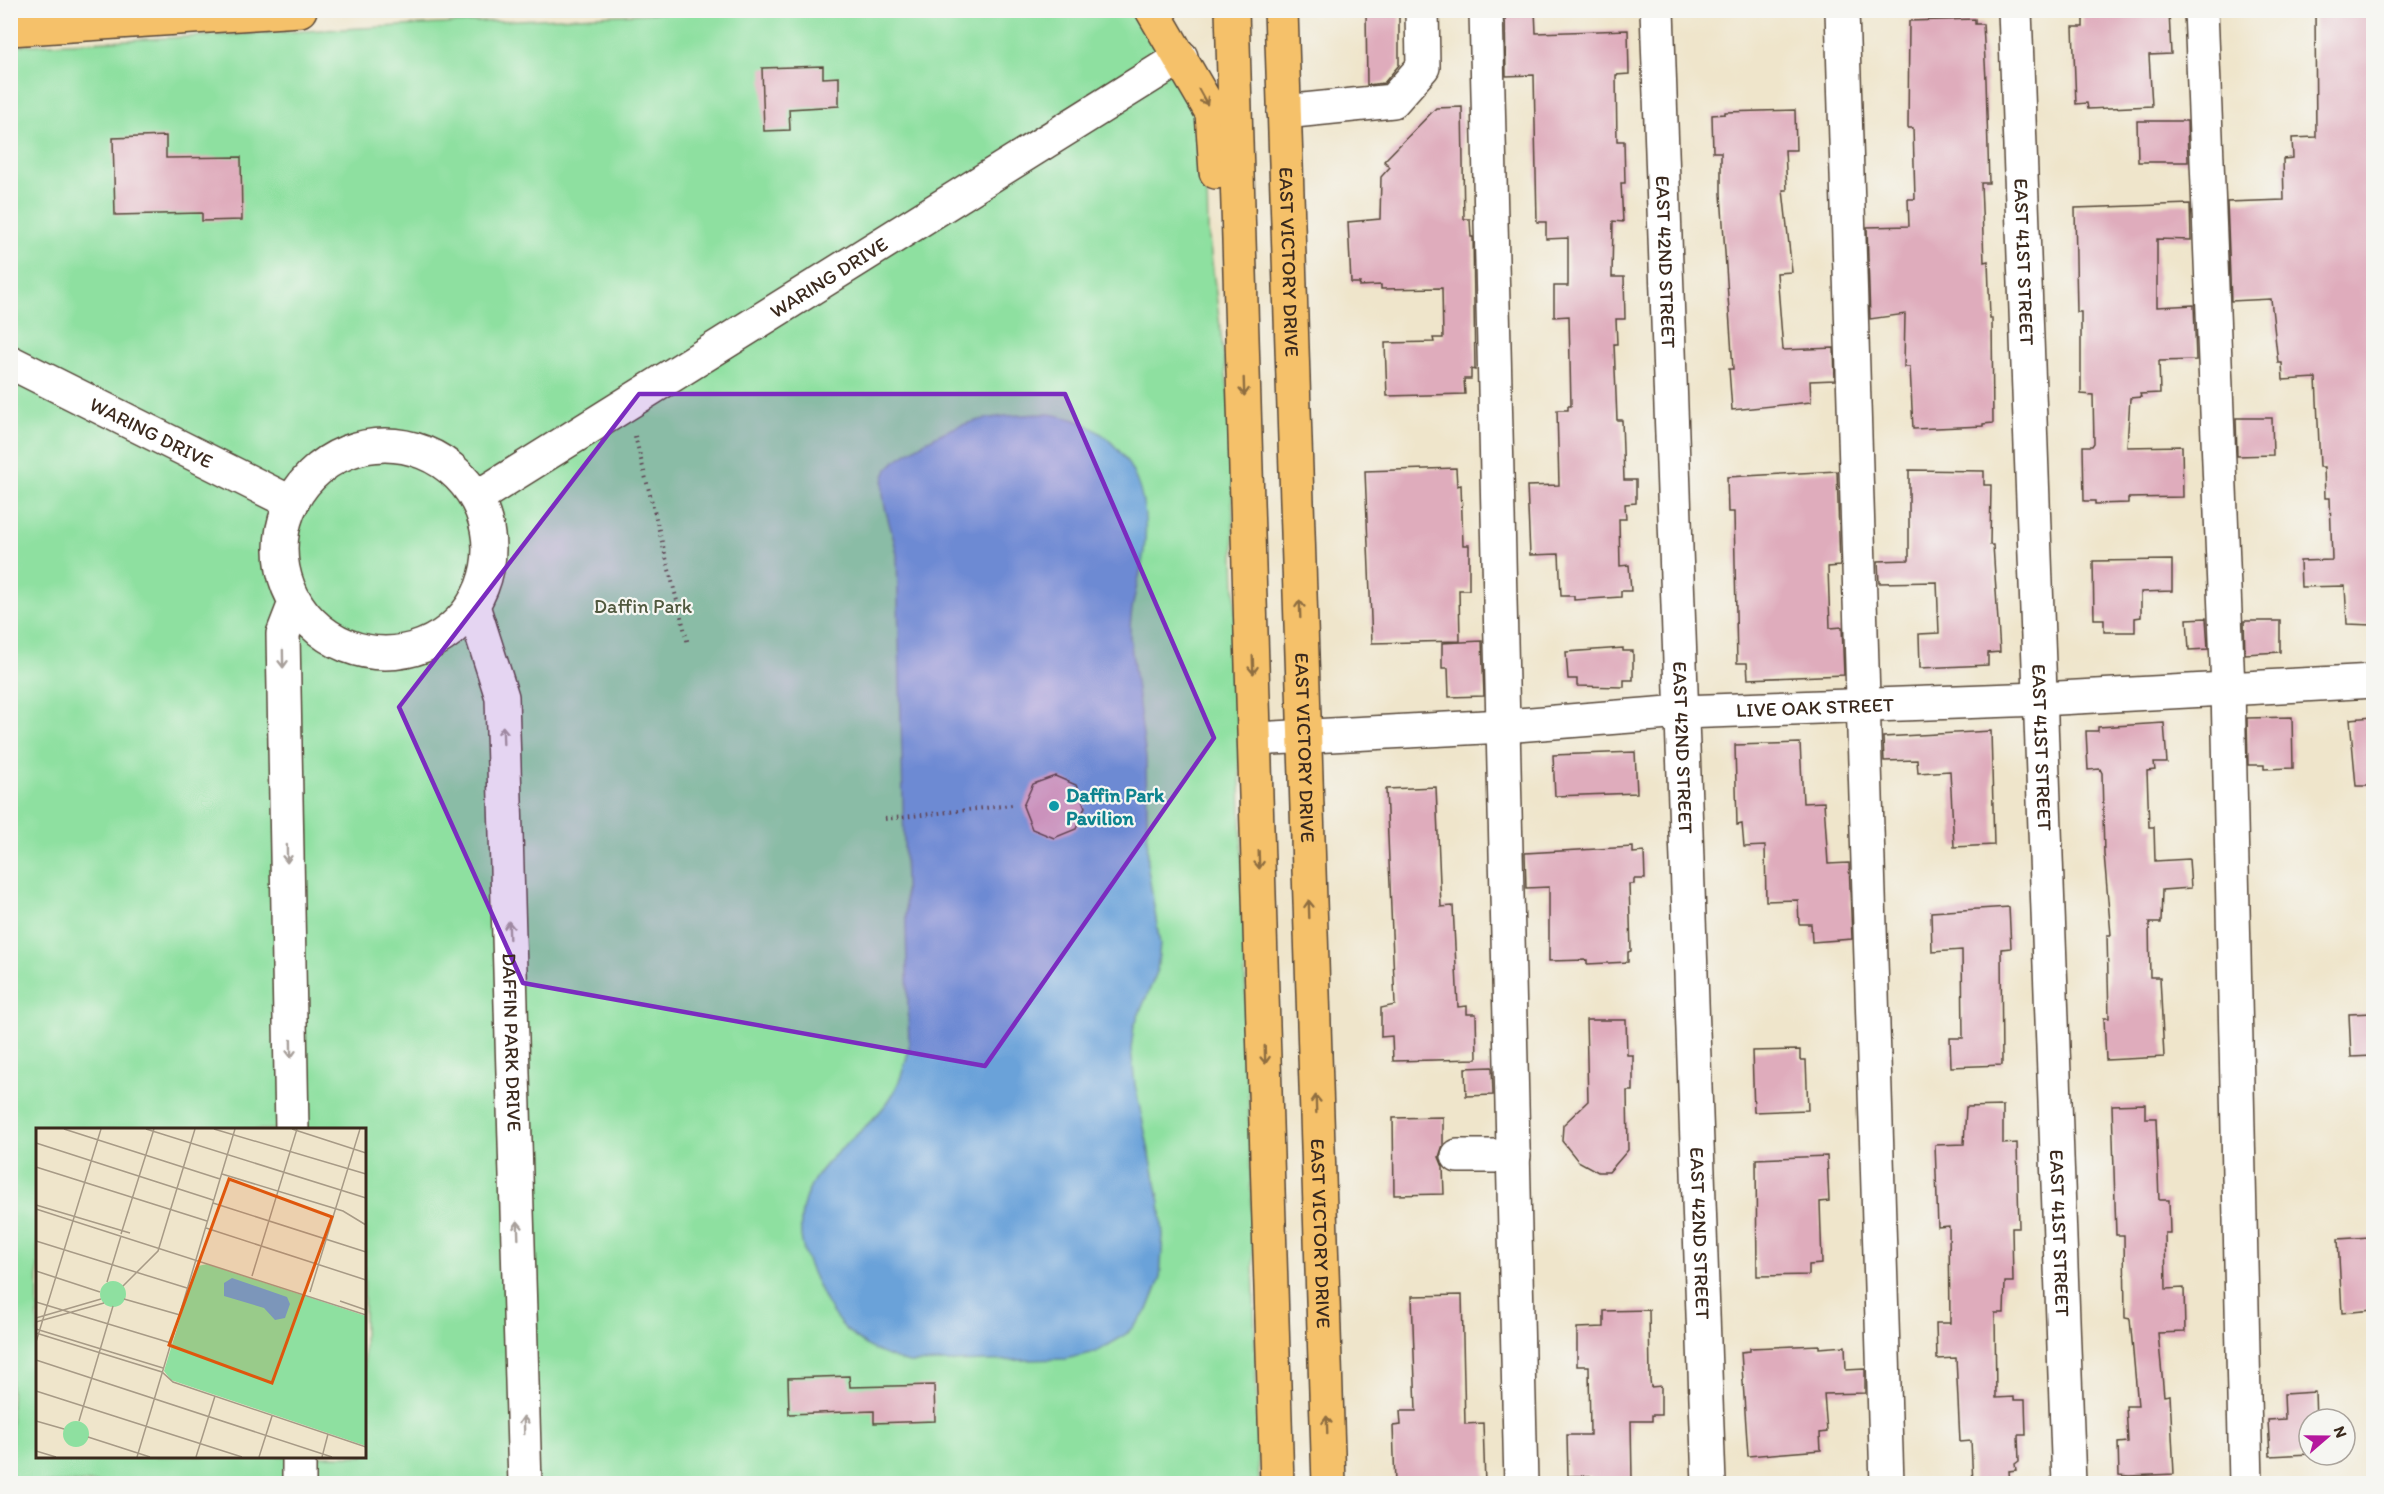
<svg xmlns="http://www.w3.org/2000/svg" width="2384" height="1494" viewBox="0 0 2384 1494" font-family="Itim,sans-serif">
  <rect width="100%" height="100%" fill="#f6f6f2"/>
  <filter id="ink" filterUnits="userSpaceOnUse"><feTurbulence type="fractalNoise" baseFrequency=".0167" numOctaves="2"/><feDisplacementMap in="SourceGraphic" scale="12" xChannelSelector="R" yChannelSelector="G"/><feConvolveMatrix kernelMatrix="1 2 1 2 8 2 1 2 1" color-interpolation-filters="sRGB"/></filter>
  <filter id="wash" filterUnits="userSpaceOnUse"><feTurbulence type="fractalNoise" baseFrequency=".008" numOctaves="4" result="noise"/><feDisplacementMap in="SourceGraphic" scale="24" xChannelSelector="R" yChannelSelector="G"/><feGaussianBlur stdDeviation="1.35" result="paint"/><feColorMatrix in="noise" values="0 0 0 0 0 0 0 0 0 0 0 0 0 0 0 0 0 1.4 0 .05"/><feComposite in="paint" operator="in"/></filter>
  <g filter="url(#wash)">
    <rect width="100%" height="100%" fill="#efe5cb"/>
    <!-- green -->
    <path fill="#8ee0a0" stroke="#64855f" stroke-width="1.5" fill-rule="evenodd" d="M1136 10 1202 119 1206 145 1208 230 1230 406 1259 1483H11V46L694 11ZM38 1130H364V1456H38Z"/>
    <!-- water -->
    <path fill="#6ba2d9" stroke="#53667c" stroke-width="1.5" d="M1049 414C1119 423 1153 483 1144 551 1140 580 1129 607 1130 637L1146 758 1148 869 1160 944 1157 972 1134 1026 1131 1049 1135 1085 1160 1202 1163 1235 1160 1280 1148 1310 1136 1324 1124 1336 1096 1352 1065 1359 909 1363C869 1353 838 1332 821 1292 813 1275 803 1255 801 1236 796 1167 852 1149 887 1103 899 1087 904 1068 909 1049L897 555C894 533 878 498 884 477 887 465 899 458 909 452 958 419 991 415 1049 414Z"/>
    <g id="blocks">
      <!-- building -->
      <g fill="#dfacbc">
        <polygon points="1366,10 1399,10 1399,65 1384,83 1367,85"/>
        <polygon points="1505,10 1535,10 1536,33 1628,30 1629,74 1616,75 1617,141 1624,141 1625,183 1621,183 1623,222 1613,221 1612,277 1624,277 1625,319 1616,319 1617,344 1614,344 1617,420 1622,420 1624,480 1636,480 1636,503 1625,504 1626,519 1619,519 1620,566 1629,565 1631,591 1621,591 1621,597 1574,600 1574,596 1561,596 1559,554 1530,555 1527,486 1559,485 1557,410 1568,410 1568,406 1571,406 1569,316 1554,317 1554,286 1568,286 1568,238 1546,239 1546,222 1537,222 1534,75 1506,76"/>
        <polygon points="2315,10 2373,10 2373,625 2347,624 2345,586 2301,587 2300,561 2332,560 2330,498 2325,498 2324,467 2320,467 2316,378 2283,380 2282,363 2278,363 2271,299 2231,301 2227,202 2284,200 2283,159 2293,158 2292,138 2316,137"/>
        <polygon points="2169,12 2171,54 2149,55 2152,106 2088,109 2087,103 2076,104 2073,27 2083,27 2083,15"/>
        <polygon points="1975,19 1975,24 1983,24 1986,80 1989,183 1981,183 1984,262 1988,261 1990,318 1992,318 1993,423 1983,424 1983,426 1913,429 1910,367 1904,367 1905,314 1870,319 1867,227 1909,226 1908,199 1915,199 1913,128 1908,128 1909,21"/>
        <polygon points="823,66 823,78 839,77 839,106 789,109 790,130 764,131 762,68"/>
        <polygon points="1462,107 1464,219 1470,219 1471,237 1473,237 1475,370 1471,369 1471,379 1464,379 1465,394 1387,396 1385,343 1434,342 1433,338 1443,338 1442,288 1381,289 1381,285 1359,286 1360,283 1351,283 1348,222 1380,219 1381,177 1390,167 1384,161 1436,108"/>
        <polygon points="1795,110 1796,150 1785,150 1787,190 1783,190 1792,272 1777,273 1783,350 1834,348 1835,380 1810,381 1811,402 1732,410 1729,369 1733,369 1721,194 1721,152 1713,152 1712,115 1725,114 1725,112"/>
        <polygon points="2137,121 2187,121 2188,162 2138,162"/>
        <polygon points="166,136 166,158 241,157 242,220 202,221 202,213 115,215 113,138"/>
        <polygon points="2190,204 2191,240 2157,239 2157,307 2194,305 2196,360 2159,361 2160,393 2140,394 2141,397 2130,398 2127,447 2182,446 2183,497 2128,498 2128,503 2095,504 2095,501 2084,501 2083,446 2092,446 2094,443 2093,395 2081,394 2081,312 2077,312 2075,208"/>
        <polygon points="2236,418 2272,418 2273,455 2237,456"/>
        <polygon points="1456,468 1457,486 1461,485 1463,545 1469,545 1469,590 1459,590 1460,641 1372,643 1365,471"/>
        <polygon points="1909,470 1984,471 1984,485 1991,485 1990,545 1993,545 2000,652 1988,653 1988,665 1920,668 1919,634 1939,633 1937,582 1879,583 1878,561 1909,560"/>
        <polygon points="1837,471 1840,566 1828,567 1830,628 1842,627 1844,675 1748,679 1747,663 1737,663 1734,512 1728,512 1727,477"/>
        <polygon points="2172,560 2172,591 2141,592 2141,617 2135,618 2135,632 2104,632 2104,619 2094,619 2093,561"/>
        <polygon points="2206,618 2208,649 2189,650 2187,619"/>
        <polygon points="2244,621 2280,621 2280,652 2245,654"/>
        <polygon points="1482,641 1484,696 1449,697 1448,668 1442,668 1442,643"/>
        <polygon points="1623,648 1623,651 1633,651 1633,680 1624,680 1624,687 1577,686 1577,679 1568,679 1566,652"/>
        <polygon points="2292,717 2293,768 2264,769 2264,765 2248,765 2247,718"/>
        <polygon points="2373,717 2373,786 2356,786 2350,719"/>
        <polygon points="2164,723 2167,763 2154,763 2155,770 2147,771 2149,827 2154,827 2155,861 2189,859 2191,888 2162,890 2161,923 2149,923 2150,977 2160,977 2164,1057 2106,1060 2104,1018 2109,1018 2107,935 2111,935 2104,854 2102,773 2100,769 2088,770 2086,731 2098,731 2098,727"/>
        <polygon points="1991,731 1994,845 1954,847 1950,771 1918,773 1917,760 1884,761 1883,737"/>
        <polygon points="1800,743 1803,803 1824,802 1828,864 1849,863 1852,939 1812,942 1811,924 1799,924 1798,900 1766,901 1765,846 1744,847 1742,824 1737,825 1735,745"/>
        <polygon points="1635,752 1637,793 1555,796 1553,755"/>
        <polygon points="1055,776 1076,785 1085,807 1076,829 1054,838 1032,829 1023,806 1033,784"/>
        <polygon points="1436,787 1441,907 1453,906 1458,1007 1467,1006 1467,1014 1476,1014 1477,1059 1393,1061 1392,1036 1381,1037 1381,1008 1395,1005 1386,789"/>
        <polygon points="1633,847 1633,853 1644,852 1645,879 1634,879 1634,884 1629,884 1631,951 1628,952 1628,962 1587,964 1587,960 1549,961 1549,887 1526,888 1525,853"/>
        <polygon points="2009,907 2011,948 2001,949 2002,1065 1951,1067 1950,1038 1963,1038 1962,950 1932,952 1931,912"/>
        <polygon points="2373,1013 2373,1056 2351,1057 2349,1014"/>
        <polygon points="1586,1020 1626,1020 1627,1055 1633,1055 1633,1091 1627,1091 1628,1150 1609,1172 1598,1172 1578,1161 1562,1141 1563,1125 1588,1101"/>
        <polygon points="1800,1050 1800,1060 1806,1060 1808,1110 1754,1112 1752,1051"/>
        <polygon points="1492,1067 1493,1095 1466,1096 1465,1068"/>
        <polygon points="2145,1104 2145,1118 2156,1118 2159,1200 2169,1200 2170,1233 2165,1233 2166,1289 2184,1288 2185,1332 2158,1333 2164,1396 2170,1395 2174,1474 2129,1476 2119,1475 2118,1443 2128,1442 2126,1406 2138,1406 2130,1319 2125,1318 2124,1235 2116,1235 2112,1105"/>
        <polygon points="2003,1106 2003,1144 2017,1143 2019,1228 2012,1228 2013,1282 2005,1282 2004,1313 1995,1313 1996,1398 2014,1397 2014,1400 2025,1400 2026,1435 2018,1435 2019,1461 2015,1464 2016,1470 2009,1471 2010,1484 1973,1484 1971,1441 1960,1442 1956,1358 1937,1359 1936,1323 1950,1323 1949,1226 1938,1227 1935,1145 1964,1144 1966,1107"/>
        <polygon points="1443,1117 1443,1145 1439,1157 1443,1167 1444,1194 1394,1195 1393,1118"/>
        <polygon points="1827,1156 1829,1201 1820,1202 1822,1264 1809,1265 1809,1275 1757,1276 1756,1159"/>
        <polygon points="2370,1237 2373,1310 2342,1313 2338,1239"/>
        <polygon points="1462,1295 1465,1424 1483,1423 1485,1484 1395,1484 1393,1426 1401,1425 1400,1411 1416,1411 1412,1296"/>
        <polygon points="1649,1310 1650,1380 1651,1387 1661,1386 1661,1415 1652,1415 1652,1421 1631,1421 1632,1479 1626,1479 1626,1484 1590,1484 1590,1476 1568,1476 1567,1435 1590,1435 1589,1366 1577,1366 1577,1328 1604,1327 1604,1311"/>
        <polygon points="1819,1345 1819,1348 1845,1346 1846,1370 1865,1369 1865,1393 1824,1394 1827,1432 1820,1433 1821,1450 1748,1456 1741,1352 1750,1351 1750,1348"/>
        <polygon points="849,1376 850,1387 934,1385 935,1421 874,1423 874,1411 789,1414 788,1378"/>
        <polygon points="2315,1392 2316,1419 2309,1419 2309,1454 2270,1456 2268,1420 2285,1419 2284,1394"/>
      </g>
    </g>
  </g>
  <g filter="url(#ink)">
    <use href="#blocks" fill-opacity="0" stroke="#564638" stroke-width="1.5"/>
    <g fill="none" stroke-linecap="round" stroke-linejoin="round">
      <defs>
        <g id="minor">
          <polyline points="1486,10 1521,1484"/>
          <path id="s1" d="M1657 10 1709 1484"/>
          <polyline points="1842,10 1887,1484"/>
          <path id="s2" d="M2015 10 2069 1484"/>
          <polyline points="2201,10 2228,689 2246,1484"/>
          <polyline points="1284,112 1393,101 1423,67 1422,10"/>
          <path id="s3" d="M10 362 292 503"/>
          <circle cx="385" cy="549" r="104"/>
          <path id="s4" d="M476 498 1181 57"/>
          <path id="s5" d="M473 606 502 697 525 1484"/>
          <path id="s6" d="M1255 739 1504 726 1682 712 2040 699 2374 681"/>
          <polyline points="292,1130 283,634 295,603"/>
          <polyline points="1458,1156 1514,1156"/>
          <polyline points="299,1456 299,1484"/>
        </g>
        <g id="major">
          <polyline points="1152,10 1212,113 1216,172"/>
          <polyline points="1232,10 1277,1484"/>
          <path id="s7" d="M1281 10 1329 1484"/>
          <polyline points="10,29 300,10"/>
        </g>
      </defs>
      <!-- minor casing -->
      <use href="#minor" stroke="#564638" stroke-width="36"/>
      <!-- major casing -->
      <use href="#major" stroke="#564638" stroke-width="36"/>
      <!-- path -->
      <g stroke="#564638" stroke-width="4" stroke-dasharray="1.5 4.5" stroke-linecap="butt">
        <polyline points="635,436 688,644"/>
        <polyline points="885,819 1012,805"/>
      </g>
      <!-- minor -->
      <use href="#minor" stroke="#fff" stroke-width="33"/>
      <!-- major -->
      <use href="#major" stroke="#f5c16b" stroke-width="33"/>
    </g>
    <!-- one-way arrows -->
    <defs><path id="oneway-shaft" d="M-6 0H5M1.5-3L5.5 0L1.5 3" fill="none" stroke-width="1.6" stroke-linecap="round" stroke-linejoin="round" transform="scale(1.5)"/></defs>
    <g stroke="#8f6e41">
      <use href="#oneway-shaft" transform="translate(1203 97) rotate(61)"/>
      <use href="#oneway-shaft" transform="translate(1244 387) rotate(88)"/>
      <use href="#oneway-shaft" transform="translate(1300 609) rotate(-92)"/>
      <use href="#oneway-shaft" transform="translate(1253 665) rotate(88)"/>
      <use href="#oneway-shaft" transform="translate(1259 860) rotate(88)"/>
      <use href="#oneway-shaft" transform="translate(1309 909) rotate(-92)"/>
      <use href="#oneway-shaft" transform="translate(1265 1055) rotate(88)"/>
      <use href="#oneway-shaft" transform="translate(1316 1104) rotate(-92)"/>
      <use href="#oneway-shaft" transform="translate(1327 1425) rotate(-92)"/>
    </g>
    <g stroke="#a79f9a">
      <use href="#oneway-shaft" transform="translate(283 659) rotate(89)"/>
      <use href="#oneway-shaft" transform="translate(503 735) rotate(-92)"/>
      <use href="#oneway-shaft" transform="translate(287 854) rotate(89)"/>
      <use href="#oneway-shaft" transform="translate(509 930) rotate(-92)"/>
      <use href="#oneway-shaft" transform="translate(291 1049) rotate(89)"/>
      <use href="#oneway-shaft" transform="translate(518 1230) rotate(-92)"/>
      <use href="#oneway-shaft" transform="translate(524 1425) rotate(-92)"/>
    </g>
  </g>
  <!-- marked area -->
  <path fill="#7b2cbf" fill-opacity="0.2" stroke="#7b2cbf" stroke-width="4.5" stroke-linejoin="round" d="M639 394H1065L1214 738 985 1066 523 983 399 707Z"/>
  <!-- markers -->
  <circle fill="#0f9aa8" stroke="#f6f6f2" stroke-width="2" cx="1054" cy="806" r="6"/>
  <g text-anchor="middle" dominant-baseline="central" stroke-width="4.5" stroke-linejoin="round" paint-order="stroke">
    <!-- street labels -->
    <g font-size="20" fill="#3b2a1e" stroke="#f6f6f2">
      <text stroke="none"><textPath href="#s7" startOffset="252">EAST VICTORY DRIVE</textPath></text>
      <text stroke="none"><textPath href="#s1" startOffset="252">EAST 42ND STREET</textPath></text>
      <text stroke="none"><textPath href="#s2" startOffset="252">EAST 41ST STREET</textPath></text>
      <text stroke="none"><textPath href="#s4" startOffset="416">WARING DRIVE</textPath></text>
      <text stroke="none"><textPath href="#s3" startOffset="158">WARING DRIVE</textPath></text>
      <text stroke="none"><textPath href="#s6" startOffset="561">LIVE OAK STREET</textPath></text>
      <text stroke="none"><textPath href="#s7" startOffset="738">EAST VICTORY DRIVE</textPath></text>
      <text stroke="none"><textPath href="#s1" startOffset="738">EAST 42ND STREET</textPath></text>
      <text stroke="none"><textPath href="#s2" startOffset="738">EAST 41ST STREET</textPath></text>
      <text stroke="none"><textPath href="#s5" startOffset="441">DAFFIN PARK DRIVE</textPath></text>
      <text stroke="none"><textPath href="#s7" startOffset="1224">EAST VICTORY DRIVE</textPath></text>
      <text stroke="none"><textPath href="#s1" startOffset="1224">EAST 42ND STREET</textPath></text>
      <text stroke="none"><textPath href="#s2" startOffset="1224">EAST 41ST STREET</textPath></text>
    </g>
    <!-- park labels -->
    <g font-size="20" fill="#50583e" stroke="#f6f6f2">
      <text x="643" y="606">Daffin Park</text>
    </g>
    <!-- culture labels -->
    <g font-size="20" font-weight="bold" fill="#0d838f" stroke="#f6f6f2" text-anchor="start">
      <text x="1066" y="795">Daffin Park<tspan x="1066" dy="23">Pavilion</tspan></text>
    </g>
  </g>
  <!-- overview -->
  <g transform="translate(36 1128)">
    <rect width="330" height="330" fill="#efe5cb"/>
    <path d="M171 136 330 188V318L135 252 128 243 158 145 162 138ZM64 166a13 13 0 1 1 26 0a13 13 0 1 1-26 0ZM27 306a13 13 0 1 1 26 0a13 13 0 1 1-26 0Z" fill="#8ee0a0"/>
    <path d="M196 150 251 169 254 176 249 190 239 192 228 180 188 168V155Z" fill="#6ba2d9"/>
    <path fill="none" stroke="#a79a86" stroke-width="1.5" d="M28 1 184 51M110 1 330 70M178 1 330 46M256 1 330 25M0 15 177 72M0 39 171 93M186 46 307 83 330 97M177 75 330 124M0 77 94 105M0 81 330 187M170 100 330 152M85 106 118 1M0 113 151 160M0 143 64 164M216 148 261 1M71 154 85 108M87 158 122 123 159 1M274 164 324 1M88 171 144 187M304 173 330 182M0 174 135 215M0 190 65 171M0 194 68 175M0 201 127 240M0 205 126 244 137 254 330 319M0 214 65 1M0 232 296 329M0 263 206 329M0 293 28 301M43 293 77 178M52 309 114 329M0 323 20 329M101 329 199 1M160 329 179 268M223 329 236 288M286 329 292 306"/>
    <path fill="#df570d" fill-opacity="0.15" stroke="#df570d" stroke-width="3" d="M193 51 296 89 236 255 133 217Z"/>
    <rect width="330" height="330" fill="none" stroke="#3b2a1e" stroke-width="3"/>
  </g>
  <!-- margin -->
  <rect width="2384" height="1494" fill="none" stroke="#f6f6f2" stroke-width="36"/>
  <!-- north arrow -->
  <g transform="translate(2327 1437) rotate(70)"><circle r="28" fill="#f6f6f2" stroke="#aba49d" stroke-width="1.5"/>
  <path d="M0-4.5L10 22L0 15L-10 22Z" fill="#b5179e"/>
  <text y="-9" font-size="16" font-weight="bold" text-anchor="middle" fill="#3b2a1e">N</text>
  </g>
</svg>
